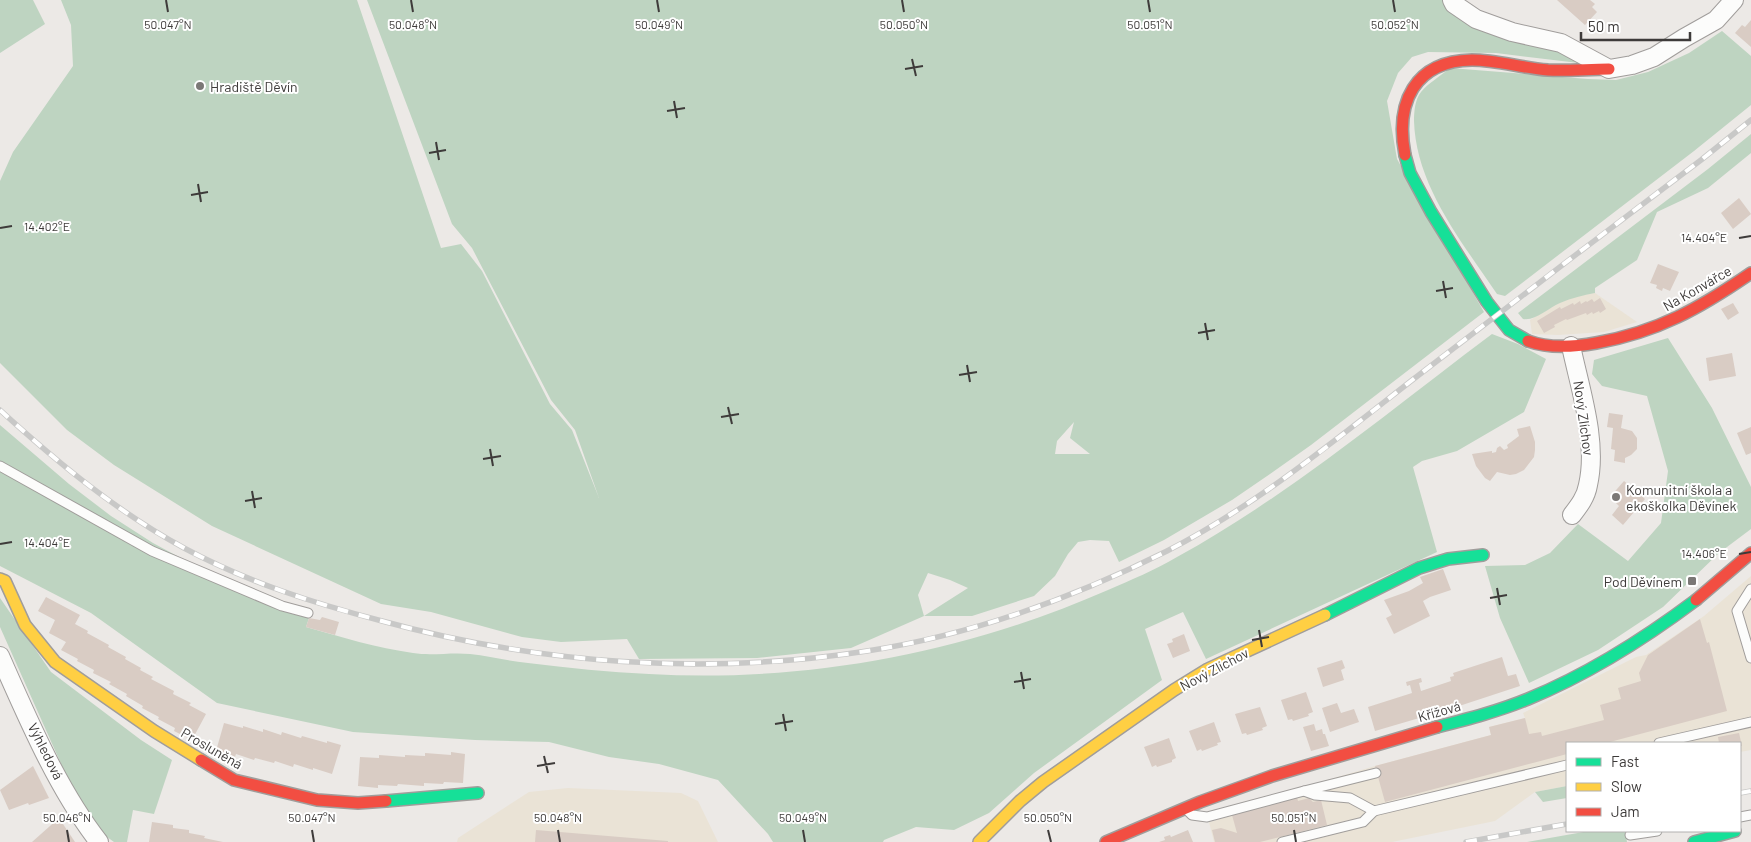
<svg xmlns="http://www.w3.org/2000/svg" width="1751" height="842" viewBox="0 0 1751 842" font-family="Barlow,sans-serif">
  <rect width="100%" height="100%" fill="#ece9e6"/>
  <!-- industrial -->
  <g fill="#eae3d6">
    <polygon points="1595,293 1637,322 1604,332 1558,335 1532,334 1530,320 1557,304 1576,296"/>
    <polygon points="1751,576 1751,750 1740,752 1740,743 1567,743 1567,786 1535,792 1495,821 1392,842 1214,842 1209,822 1297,798 1297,789 1375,766 1491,735 1489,727 1525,718 1523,713 1636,657 1646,655 1704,616"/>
    <polygon points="568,788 681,793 698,801 718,842 457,842 458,838 529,792"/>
  </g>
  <!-- green -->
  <g fill="#bed4c1" fill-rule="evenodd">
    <polygon points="0,0 33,0 45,24 0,53"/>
    <path d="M61 0H357L441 248 461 244 482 271 550 404 572 430 599 498 575 430 551 400 472 248 452 224 367 0H1447L1563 48 1587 64 1496 53 1428 52 1412 57 1398 73 1387 101 1397 159 1484 312 1311 445 1270 474 1232 500 1164 540 1119 562 1109 541 1090 540 1078 542 1068 554 1055 576 1034 596 972 616H924L851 648 757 658 639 659 627 639 561 642 522 637 431 612 381 604 212 526 114 465 67 430 0 363V181L13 152 73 66 71 25ZM1074 422 1070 438 1090 454H1055L1057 441ZM928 573 950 580 968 588 924 616 918 595Z"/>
    <path d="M1722 31 1751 56V105L1694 151 1505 296 1497 294C1462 242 1416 186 1414 121 1414 112 1415 99 1421 92 1427 84 1442 75 1450 68L1588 79 1616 80 1648 72 1689 53Z"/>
    <path d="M1751 134V153L1708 188 1657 212 1637 260 1595 288V293C1583 295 1572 298 1560 303 1548 308 1536 321 1523 319L1518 313 1708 169Z"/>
    <path d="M1492 334 1518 344 1546 359 1524 412 1457 451 1422 461 1413 467 1437 552 1206 659 1183 612 1145 629 1162 680 1034 773 989 813 954 830 916 827 884 840 883 842H773L768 834 718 780 659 764 609 757 549 742 475 740 353 732 217 703 91 613 0 566V425L69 484 111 516 153 543 205 571 240 593 309 618 306 627C341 637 377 648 413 653 432 656 451 652 470 654 490 656 508 661 528 663 568 668 609 672 649 674 806 683 964 653 1108 590 1131 580 1155 570 1177 557 1290 495 1389 411 1492 334Z"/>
    <polygon points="1668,338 1712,408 1751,487 1751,529 1719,553 1663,607 1598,650 1529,683 1500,618 1485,566 1525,565 1550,553 1578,524 1628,561 1661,523 1668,471 1647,396 1602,386 1592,374 1594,360"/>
    <polygon points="0,598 51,672 141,740 172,760 154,814 133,810 127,842 114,842 103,834 82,804 62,766 0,627"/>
    <polygon points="1567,786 1567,798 1543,802 1535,792"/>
    <polygon points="1589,831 1625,831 1627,842 1527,842"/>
  </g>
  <!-- building -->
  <g fill="#d9ccc4">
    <polygon points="1557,0 1590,0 1595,4 1592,7 1597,12 1585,25"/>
    <polygon points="1751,20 1751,47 1735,33 1742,25 1745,27"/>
    <polygon points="1739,198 1751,214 1733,229 1721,213"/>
    <polygon points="1658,264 1679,272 1670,291 1663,288 1662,291 1656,288 1657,285 1650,283"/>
    <polygon points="1600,298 1606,309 1600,313 1599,311 1593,314 1592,312 1587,315 1586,313 1567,320 1566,319 1554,325 1555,327 1544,333 1537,321 1560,307 1561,309 1573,303 1574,305 1580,301 1581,304 1586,301 1587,302 1592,299 1594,302"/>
    <polygon points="1733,303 1739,313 1728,320 1721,309"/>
    <polygon points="1732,353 1736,376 1709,381 1706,358"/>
    <polygon points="1609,413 1623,415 1621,428 1632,431 1637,438 1637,449 1631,455 1625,458 1625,463 1614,461 1615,450 1611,449 1613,428 1607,427"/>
    <polygon points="1530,426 1535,442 1535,450 1534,457 1524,470 1516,474 1510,475 1497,472 1490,481 1485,478 1476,466 1472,454 1492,451 1492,453 1496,452 1497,448 1500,446 1504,450 1508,448 1507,445 1519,436 1517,429"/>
    <polygon points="1751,427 1751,453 1746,455 1737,433"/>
    <polygon points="1624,481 1645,499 1623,525 1612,515 1619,506 1610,497"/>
    <polygon points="1443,569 1451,590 1430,597 1423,601 1430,616 1394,634 1386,618 1392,615 1384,600 1409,591 1423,583 1420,577"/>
    <polygon points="46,597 80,615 75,624 88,631 87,633 109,645 108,647 126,657 125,659 141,668 140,670 153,677 151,679 174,691 173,694 191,703 189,705 206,714 192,740 174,731 175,728 158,719 159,717 142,708 143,706 126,696 127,694 109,684 111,682 93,673 94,670 77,661 78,659 61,650 66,642 49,633 55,620 38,611"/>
    <polygon points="322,617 339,622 335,635 306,627 309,618 320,620"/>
    <polygon points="1700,619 1707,643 1709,642 1727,711 1606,743 1567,743 1567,754 1385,802 1375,766 1491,735 1489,727 1525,718 1529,734 1541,732 1542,736 1604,720 1600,705 1621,699 1618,688 1641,681 1639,673 1648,655"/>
    <polygon points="1184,634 1190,651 1173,658 1167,644 1173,642 1172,639"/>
    <polygon points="1502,657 1508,676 1516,674 1520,686 1450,709 1375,731 1368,707 1412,693 1410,685 1407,686 1406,682 1421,678 1422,682 1419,683 1421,691 1451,681 1450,677 1454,676 1453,673"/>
    <polygon points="1342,660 1345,668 1341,670 1344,680 1323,687 1317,668"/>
    <polygon points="1306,692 1313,712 1308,714 1309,716 1293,721 1292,719 1288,720 1281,700"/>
    <polygon points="1337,703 1341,713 1354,709 1359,722 1330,732 1322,708"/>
    <polygon points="1260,707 1267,726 1262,728 1263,730 1247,735 1246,733 1242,734 1235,714"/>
    <polygon points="1214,722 1221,742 1217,743 1218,745 1202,751 1201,749 1197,751 1189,731"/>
    <polygon points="224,723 243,728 243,726 263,732 263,729 281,735 282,732 301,738 302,736 327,743 327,741 341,745 332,774 313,768 313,770 294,764 293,767 275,761 274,763 255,758 254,760 236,754 235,757 216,751"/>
    <polygon points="1314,724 1316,731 1322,729 1323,734 1325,734 1329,746 1311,751 1303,727"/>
    <polygon points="1739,733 1742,746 1740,746 1740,743 1719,743 1718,737"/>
    <polygon points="1169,738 1176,758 1172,760 1172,762 1157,767 1156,765 1152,767 1144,747"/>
    <polygon points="451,752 465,754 463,783 444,782 443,784 424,783 424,786 398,784 397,786 378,785 378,788 358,786 360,757 379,758 379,755 405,757 405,755 425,756 425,753 451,755"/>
    <polygon points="33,766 49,798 29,805 28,803 9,810 0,790"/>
    <polygon points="1297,797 1298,801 1309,798 1313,802 1321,800 1327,825 1260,842 1215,842 1212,830 1221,828 1237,833 1232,815"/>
    <polygon points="59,818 75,842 32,842"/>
    <polygon points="152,822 173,825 173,828 189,830 189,833 205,836 204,838 223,842 149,842"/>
    <polygon points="536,830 668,841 668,842 535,842"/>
    <polygon points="1188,830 1193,842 1159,842 1165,840 1164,837 1170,835 1171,837"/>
  </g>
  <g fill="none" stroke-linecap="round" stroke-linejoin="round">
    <defs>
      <g id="lane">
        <polyline points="0,466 152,551 282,606 308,613"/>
        <polyline points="1751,589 1737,611 1751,658"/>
        <polyline points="1659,743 1751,722"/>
        <polyline points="1304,791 1376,773"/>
        <polyline points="1189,812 1192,815 1207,817 1304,791 1315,795 1350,798 1374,811 1567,765"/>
        <polyline points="1740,817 1751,815"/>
        <polyline points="1630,835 1657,831"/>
        <polyline points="1282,842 1363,822 1374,811"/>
      </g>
      <g id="street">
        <polyline points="1452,0 1454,4 1476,19 1512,32 1561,43 1609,69 1632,65 1654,57 1684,38 1716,20 1734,0"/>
        <path d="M1571 346C1580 389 1598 441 1588 485 1586 497 1579 506 1572 515"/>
        <path d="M0 656C27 717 58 790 99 842"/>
      </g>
      <g id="fast">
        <polyline points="1405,155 1410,173 1431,212 1487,302 1509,330 1528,341"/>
        <polyline points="1325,615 1419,568 1448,559 1483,555"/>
        <path d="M1437 727C1468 719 1499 711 1528 699 1589 674 1644 639 1696 600"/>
        <polyline points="386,801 478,793"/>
        <polyline points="1694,842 1735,831"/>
      </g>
      <g id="slow">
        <polyline points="0,579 5,581 25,625 55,662 154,731 201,760"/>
        <polyline points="979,842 1020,801 1043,782 1174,690 1208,669 1325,615"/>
      </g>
      <g id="jam">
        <path d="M1405 155C1395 103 1414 61 1472 60 1497 60 1522 68 1548 70 1568 71 1589 69 1609 69"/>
        <path d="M1528 341C1550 349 1574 347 1596 343 1658 332 1700 308 1751 273"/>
        <polyline points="1696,600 1751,553"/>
        <polyline points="201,760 234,780 317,800 358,803 386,801"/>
        <polyline points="1106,842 1200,802 1272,776 1437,727"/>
      </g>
    </defs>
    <!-- lane casing -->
    <use href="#lane" stroke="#a09d9b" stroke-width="11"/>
    <!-- street casing -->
    <use href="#street" stroke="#a09d9b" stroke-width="20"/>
    <!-- fast casing -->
    <use href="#fast" stroke="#a09d9b" stroke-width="14"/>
    <!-- slow casing -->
    <use href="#slow" stroke="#a09d9b" stroke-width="14"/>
    <!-- jam casing -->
    <use href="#jam" stroke="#a09d9b" stroke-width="14"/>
    <!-- lane -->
    <use href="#lane" stroke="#fcfcfb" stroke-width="9"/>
    <!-- street -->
    <use href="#street" stroke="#fcfcfb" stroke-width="18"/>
    <!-- fast -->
    <use href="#fast" stroke="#16e098" stroke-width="11"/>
    <!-- slow -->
    <use href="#slow" stroke="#ffcf43" stroke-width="11"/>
    <!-- jam -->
    <use href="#jam" stroke="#f24e42" stroke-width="11"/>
    <defs>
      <g id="rail">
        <path d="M0 410C57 462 116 511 184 548 247 582 313 603 382 621 539 664 706 676 867 651 971 635 1073 598 1167 551 1255 506 1333 442 1411 381 1507 307 1604 233 1701 160L1751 120"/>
        <polyline points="1740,793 1751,791"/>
        <polyline points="1466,842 1567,824"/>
      </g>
    </defs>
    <!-- rail casing -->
    <use href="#rail" stroke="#c8c8c7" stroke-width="5.5"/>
    <!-- rail -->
    <use href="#rail" stroke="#fff" stroke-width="4" stroke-dasharray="11" stroke-linecap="butt"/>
  </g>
  <!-- ticks -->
  <path fill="none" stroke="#3e3b3a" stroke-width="2" d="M166 0 168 12M411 0 413 12M657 0 659 12M902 0 904 12M1148 0 1150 12M1393 0 1395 12M912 59 916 76M905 69 923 66M674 101 677 118M667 111 685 108M436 142 439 160M429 153 446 150M198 184 201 202M191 195 208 192M0 228 12 226M1739 238 1751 236M1443 281 1446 298M1436 291 1453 288M1205 323 1208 340M1198 333 1215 330M967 365 970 382M959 375 977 372M728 407 732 424M721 417 739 414M490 449 493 466M483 459 501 456M252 491 255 508M245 501 262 498M0 544 12 542M1739 554 1751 552M1497 588 1500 605M1490 598 1507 595M1259 630 1262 647M1252 640 1269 637M1021 672 1024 689M1014 682 1031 679M783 714 786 731M775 724 793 721M544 756 548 773M537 766 555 763M67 830 69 842M312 830 314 842M558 830 560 842M803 830 805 842M1048 830 1051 842M1294 830 1296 842"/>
  <!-- markers -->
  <g fill="#7b7876" stroke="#fff" stroke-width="2">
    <circle cx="200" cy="86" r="5"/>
    <circle cx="1616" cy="497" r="5"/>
    <rect x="1687" y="576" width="10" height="10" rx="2.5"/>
  </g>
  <g text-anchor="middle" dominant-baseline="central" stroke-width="4" stroke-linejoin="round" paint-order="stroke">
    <!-- poi labels -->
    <g font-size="14" fill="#3e3b3a" stroke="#fff" text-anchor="start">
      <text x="210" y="86">Hradiště Děvín</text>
      <text x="1626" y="489">Komunitní škola a<tspan x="1626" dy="16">ekoškolka Děvínek</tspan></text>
      <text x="1682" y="581" text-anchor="end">Pod Děvínem</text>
    </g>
    <!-- street labels -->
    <g font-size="14" fill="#3e3b3a" stroke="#fff">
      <text transform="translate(1697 288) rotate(-30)">Na Konvářce</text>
      <text transform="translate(1584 418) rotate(82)">Nový Zlíchov</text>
      <text transform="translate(1214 669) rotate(-28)">Nový Zlíchov</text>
      <text transform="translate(1439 711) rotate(-16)">Křížová</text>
      <text transform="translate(212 748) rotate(30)">Prosluněná</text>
      <text transform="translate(46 751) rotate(63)">Výhledová</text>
    </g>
  </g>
  <g font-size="12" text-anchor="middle" fill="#3e3b3a" stroke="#fff" stroke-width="4" stroke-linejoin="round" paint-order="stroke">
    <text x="904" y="29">50.050°N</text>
    <text x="168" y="29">50.047°N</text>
    <text x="413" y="29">50.048°N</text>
    <text x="659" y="29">50.049°N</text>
    <text x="1150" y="29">50.051°N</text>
    <text x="1395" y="29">50.052°N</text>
    <text x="47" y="231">14.402°E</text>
    <text x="1704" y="242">14.404°E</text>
    <text x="47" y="547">14.404°E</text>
    <text x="1704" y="558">14.406°E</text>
    <text x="67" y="822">50.046°N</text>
    <text x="312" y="822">50.047°N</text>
    <text x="558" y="822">50.048°N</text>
    <text x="803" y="822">50.049°N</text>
    <text x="1048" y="822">50.050°N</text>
    <text x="1294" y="822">50.051°N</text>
  </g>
  <!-- legend -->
  <rect x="1566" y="742" width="175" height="90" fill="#ffffff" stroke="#b2b1b0"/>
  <rect x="1576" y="758" width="25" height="8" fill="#16e098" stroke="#b2b1b0"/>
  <text x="1611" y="767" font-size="15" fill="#3e3b3a">Fast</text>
  <rect x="1576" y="783" width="25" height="8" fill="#ffcf43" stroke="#b2b1b0"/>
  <text x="1611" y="792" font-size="15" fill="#3e3b3a">Slow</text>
  <rect x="1576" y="808" width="25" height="8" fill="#f24e42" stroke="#b2b1b0"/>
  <text x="1611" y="817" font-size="15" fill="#3e3b3a">Jam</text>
  <!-- scale -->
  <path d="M1581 32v8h109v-8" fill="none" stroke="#3e3b3a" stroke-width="2.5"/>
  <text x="1588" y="32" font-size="15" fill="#3e3b3a" stroke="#ffffff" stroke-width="4" paint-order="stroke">50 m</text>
</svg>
